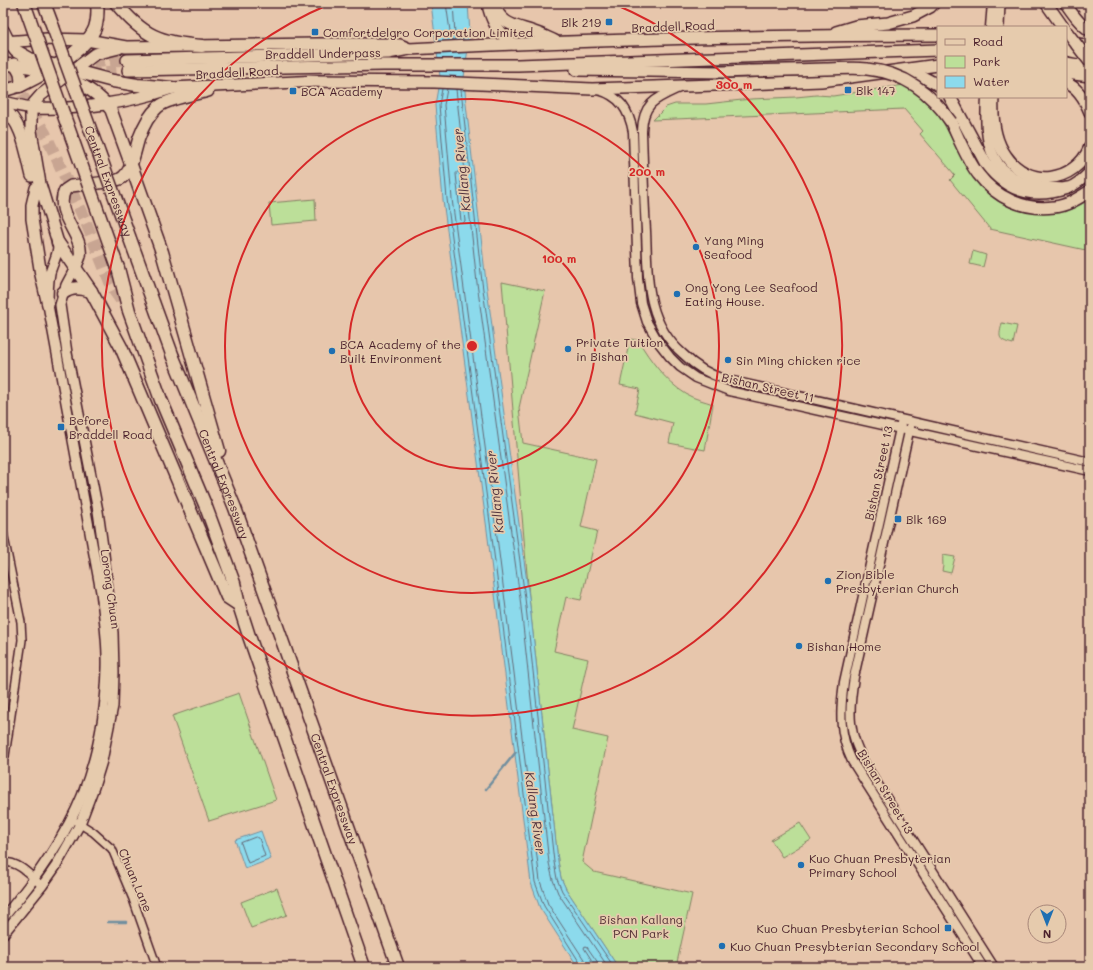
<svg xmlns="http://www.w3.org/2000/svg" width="1093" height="970" viewBox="0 0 1093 970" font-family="Mali,sans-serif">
  <rect width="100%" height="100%" fill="#e7c6ac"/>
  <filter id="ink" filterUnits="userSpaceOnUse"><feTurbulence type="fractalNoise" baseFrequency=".025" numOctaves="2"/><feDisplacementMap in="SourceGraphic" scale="8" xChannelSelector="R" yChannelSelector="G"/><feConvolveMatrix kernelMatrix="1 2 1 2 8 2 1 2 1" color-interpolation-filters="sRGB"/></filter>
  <g filter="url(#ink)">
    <!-- green -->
    <g fill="#bcdf99" stroke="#837f62">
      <path d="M904 85C916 93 927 101 936 112 943 121 948 132 953 141 973 180 988 208 1035 213 1054 215 1075 210 1090 199V251L990 229 950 180 955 175 920 134 923 131 904 109 653 120 666 107 675 104H706L751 99 796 97 816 95 833 96Z"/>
      <polygon points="315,199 316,221 271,225 269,203"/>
      <polygon points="973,251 986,255 983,267 970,264"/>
      <polygon points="502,282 545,291 519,408 523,443 596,459 581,527 597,531 581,600 566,597 554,651 588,659 572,730 608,738 582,862 594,872 692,894 676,967 618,967 566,889 561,878 558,861 529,597"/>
      <path d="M1002 323 1017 326 1013 344C997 340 999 337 1002 323Z"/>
      <path d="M630 339 638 340C650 360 666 382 686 394 694 399 705 401 713 404L705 450 669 443 673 423 635 413 640 389 620 385Z"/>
      <path d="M943 555 955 557 951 573 942 571C944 565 942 561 943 555Z"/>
      <polygon points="239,693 276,800 209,821 172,716"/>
      <polygon points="800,823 811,840 782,857 771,840"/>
      <polygon points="277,888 287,915 251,928 241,902"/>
    </g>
    <!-- water -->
    <g fill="#8cdaec" stroke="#728f9f">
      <polygon points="431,3 468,3 470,34 464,77 466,104 486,282 529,597 558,861 561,878 566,889 618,967 578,967 540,908 531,883 487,530 443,200 435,105 440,77"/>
      <polygon points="261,831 271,859 245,869 235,840"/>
    </g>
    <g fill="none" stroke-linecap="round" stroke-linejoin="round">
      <!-- shore -->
      <g stroke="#646a78" stroke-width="1">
        <polyline points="446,3 451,38 453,40 455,39 455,34 453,3"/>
        <polyline points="442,89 439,105 447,199 491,530 535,882 544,906 580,963 581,967"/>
        <polyline points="447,89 444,105 452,199 496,529 540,881 548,904 585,961 586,967"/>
        <polyline points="456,89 477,283 520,598 549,863 553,880 558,893 608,967"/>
        <polyline points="461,90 482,282 525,598 554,862 557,879 562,891 614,967"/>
        <polygon points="458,172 460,174 465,221 463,223 461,221 456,174"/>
        <polygon points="256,837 259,838 265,856 248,863 241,843"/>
        <polyline points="592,967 591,959 584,948 585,946 587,947 601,967"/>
      </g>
      <!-- stream -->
      <g stroke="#728f9f" stroke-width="2.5">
        <polyline points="486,789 516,752"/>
        <polyline points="108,922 126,922"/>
      </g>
      <!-- trunk-tunnel -->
      <g stroke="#c8a592" stroke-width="11" stroke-dasharray="11 5.5" stroke-linecap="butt">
        <polyline points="77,64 127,60"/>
        <polyline points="3,71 24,69"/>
        <polyline points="89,73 128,70"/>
        <polyline points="3,80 30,78"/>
      </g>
      <!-- motorway-tunnel -->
      <polyline stroke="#c8a592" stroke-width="12" stroke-dasharray="12 6" stroke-linecap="butt" points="3,64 45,133 87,225 110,282 115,292 128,310"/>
      <defs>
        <g id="minor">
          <polyline points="3,532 21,622 22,640 5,756 3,759"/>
          <polyline points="77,822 93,832 112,849 133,899 157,967"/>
          <path d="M3 862C20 862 30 875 42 886"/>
        </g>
        <g id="tertiary">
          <path d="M679 88C655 99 643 103 642 131 643 164 644 198 646 231 648 277 645 321 683 354 695 366 707 374 724 379L1090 462"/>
          <path d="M598 90C620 96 629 110 633 132L638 278 641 303 647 322 659 343 670 357 680 367 696 378 729 391 1090 471"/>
          <path d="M901 424 844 682C840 711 839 734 852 761L983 967"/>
          <path d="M910 427 854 677C848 714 848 733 866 766L994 967"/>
        </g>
        <g id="secondary">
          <path d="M3 918C34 881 64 840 82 796 98 755 106 711 107 668 108 643 104 617 101 592L48 305C48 294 48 284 50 273 53 262 59 254 58 243"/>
          <polyline points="3,934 42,886 56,866 80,824 94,787 102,761 113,706 114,672 113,633 104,554 98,511 67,353 60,305 66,285 75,268"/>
        </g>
        <g id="primary">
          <path d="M1065 3C1072 13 1080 25 1090 31"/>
          <polyline points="991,27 993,3"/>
          <path d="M987 97C986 116 985 140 994 157 1005 180 1033 189 1056 188 1060 188 1065 189 1068 188 1076 185 1084 178 1090 172"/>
        </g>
        <g id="trunk">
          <path d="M493 3C502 26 514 25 534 32 541 34 548 38 555 41"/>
          <polyline points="1046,3 1063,27"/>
          <path d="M489 9C493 24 501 36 514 44"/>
          <polyline points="998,27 999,3"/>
          <polyline points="836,32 856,26 888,23 913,16 930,7 934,3"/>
          <polyline points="3,42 47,39 87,40 126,47 318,44 390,44 400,45 407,48"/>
          <polyline points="1066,42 1090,46"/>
          <polyline points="1066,50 1089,55"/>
          <path d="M127 60 388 53 409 49C585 40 762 35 938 35"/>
          <polyline points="1066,63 1090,67"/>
          <path d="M3 64C39 66 89 79 111 110L131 165"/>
          <polyline points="128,70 383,65 518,65 938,50"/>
          <polyline points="576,70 723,72 749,71"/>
          <polyline points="902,72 921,76 938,85"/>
          <polyline points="1066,73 1090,76"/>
          <path d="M1066 83C1078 88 1085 100 1090 112"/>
          <path d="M3 91 20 86C22 76 20 72 14 64"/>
          <path d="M950 97 986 164C1007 192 1034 199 1067 188"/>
          <path d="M993 97C992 116 994 140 1006 156 1028 189 1075 183 1090 147"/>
          <path d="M3 102C13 104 23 107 33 108 78 110 129 103 172 88L319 81 435 82 592 89 745 84 821 81 938 65"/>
          <path d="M3 108C23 123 26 153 32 176"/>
          <path d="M951 122C959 139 967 160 978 174 996 198 1025 211 1054 207 1067 206 1079 198 1090 191"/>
          <polyline points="36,188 32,205 32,219 41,275 48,305"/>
          <polyline points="58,243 40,184 31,131 31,112 34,103 41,95 95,54 119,48"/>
          <path d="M75 268C76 265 79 260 80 256 84 235 53 214 65 190L71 186C80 185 115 182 120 179 132 173 135 150 139 138 143 127 149 115 158 107 169 98 194 95 208 91"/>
        </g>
        <g id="motorway">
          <polyline points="44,3 53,27"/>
          <path d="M116 3C143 36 160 43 202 46"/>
          <polyline points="3,31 8,41 16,51 30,59 113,81 137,85 172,88"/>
          <path d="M20 86C42 75 86 51 95 28 98 19 98 12 97 3"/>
          <polyline points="131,165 162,252 219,451"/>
          <polyline points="58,243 91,291 121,347 227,597 239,605"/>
          <polyline points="118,268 129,311 161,400 206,507 234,583 239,605 249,636 364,967"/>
          <path d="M63 293C73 286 80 288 91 291"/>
          <path id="s1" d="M173 357 235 508 398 967"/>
        </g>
      </defs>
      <!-- minor casing -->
      <use href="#minor" stroke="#4a1f2b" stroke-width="10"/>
      <!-- tertiary casing -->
      <use href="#tertiary" stroke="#4a1f2b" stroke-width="11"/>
      <!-- secondary casing -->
      <use href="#secondary" stroke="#4a1f2b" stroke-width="12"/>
      <!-- primary casing -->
      <use href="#primary" stroke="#4a1f2b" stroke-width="13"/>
      <!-- trunk casing -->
      <use href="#trunk" stroke="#4a1f2b" stroke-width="14"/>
      <!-- motorway casing -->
      <use href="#motorway" stroke="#4a1f2b" stroke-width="15"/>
      <!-- minor -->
      <use href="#minor" stroke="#e6cbad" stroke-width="7"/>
      <!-- tertiary -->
      <use href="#tertiary" stroke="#e6cbad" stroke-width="8"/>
      <!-- secondary -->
      <use href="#secondary" stroke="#e6cbad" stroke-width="9"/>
      <!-- primary -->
      <use href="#primary" stroke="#e6cbad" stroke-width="10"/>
      <!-- trunk -->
      <use href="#trunk" stroke="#e6cbad" stroke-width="11"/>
      <!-- motorway -->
      <use href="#motorway" stroke="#e6cbad" stroke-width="12"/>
      <defs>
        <g id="trunk-bridge">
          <polyline points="1066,31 1090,62"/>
          <path d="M749 71C774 70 799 70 825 69 839 69 853 67 867 69 905 73 930 92 951 122"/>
        </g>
        <g id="motorway-bridge">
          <polyline points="24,3 118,268"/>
          <path id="s2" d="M53 27 173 357"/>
        </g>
      </defs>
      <!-- trunk-bridge casing -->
      <use href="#trunk-bridge" stroke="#4a1f2b" stroke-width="14" stroke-linecap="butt"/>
      <!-- motorway-bridge casing -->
      <use href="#motorway-bridge" stroke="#4a1f2b" stroke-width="15" stroke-linecap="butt"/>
      <!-- trunk-bridge -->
      <use href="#trunk-bridge" stroke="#e6cbad" stroke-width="11"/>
      <!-- motorway-bridge -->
      <use href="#motorway-bridge" stroke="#e6cbad" stroke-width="12"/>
    </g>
  </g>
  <!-- distance rings -->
  <g fill="none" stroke="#d62828" stroke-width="2">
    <circle cx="472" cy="346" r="123"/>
    <circle cx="472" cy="346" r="247"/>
    <path d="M614 4A370 370 0 1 1 330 4"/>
  </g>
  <!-- markers -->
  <g fill="#1f6fb2" stroke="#e6cbad" stroke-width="1.5">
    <rect x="605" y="18" width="8" height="8" rx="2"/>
    <rect x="311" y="28" width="8" height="8" rx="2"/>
    <rect x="844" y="86" width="8" height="8" rx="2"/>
    <rect x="289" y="87" width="8" height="8" rx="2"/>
    <circle cx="696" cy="247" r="4"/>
    <circle cx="677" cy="294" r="4"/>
    <circle cx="568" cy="349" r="4"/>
    <circle cx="332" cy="351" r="4"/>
    <circle cx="728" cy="360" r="4"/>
    <rect x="57" y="423" width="8" height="8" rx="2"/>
    <rect x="894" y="515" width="8" height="8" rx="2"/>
    <circle cx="828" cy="581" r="4"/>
    <circle cx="799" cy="646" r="4"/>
    <circle cx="801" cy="865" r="4"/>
    <rect x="944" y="924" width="8" height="8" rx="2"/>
    <circle cx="722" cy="946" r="4"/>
  </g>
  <g text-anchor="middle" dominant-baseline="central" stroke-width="3.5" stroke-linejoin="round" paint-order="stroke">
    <!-- poi labels -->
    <g font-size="12" fill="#4a1f2b" stroke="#e6cbad" text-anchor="start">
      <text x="601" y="22" text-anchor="end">Blk 219</text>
      <text x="323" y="32">Comfortdelgro Corporation Limited</text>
      <text x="856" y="90">Blk 147</text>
      <text x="301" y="91">BCA Academy</text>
      <text x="704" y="240">Yang Ming<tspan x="704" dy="14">Seafood</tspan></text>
      <text x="685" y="287">Ong Yong Lee Seafood<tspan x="685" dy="14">Eating House.</tspan></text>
      <text x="576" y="342">Private Tuition<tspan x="576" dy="14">in Bishan</tspan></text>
      <text x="340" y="344">BCA Academy of the<tspan x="340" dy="14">Built Environment</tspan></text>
      <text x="736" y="360">Sin Ming chicken rice</text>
      <text x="69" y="420">Before<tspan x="69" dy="14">Braddell Road</tspan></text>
      <text x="906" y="519">Blk 169</text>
      <text x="836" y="574">Zion Bible<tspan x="836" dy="14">Presbyterian Church</tspan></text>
      <text x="807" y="646">Bishan Home</text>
      <text x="809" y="858">Kuo Chuan Presbyterian<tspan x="809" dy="14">Primary School</tspan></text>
      <text x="940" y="928" text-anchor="end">Kuo Chuan Presbyterian School</text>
      <text x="730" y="946">Kuo Chuan Presybterian Secondary School</text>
    </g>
    <!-- street labels -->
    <g font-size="12" fill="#4a1f2b" stroke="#e6cbad">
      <text transform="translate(673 26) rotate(-2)">Braddell Road</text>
      <text transform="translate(323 53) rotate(-1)">Braddell Underpass</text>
      <text transform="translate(237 72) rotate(-3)">Braddell Road</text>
      <text stroke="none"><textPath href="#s2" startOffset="164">Central Expressway</textPath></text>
      <text transform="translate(768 387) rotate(13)">Bishan Street 11</text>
      <text transform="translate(878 473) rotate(-78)">Bishan Street 13</text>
      <text stroke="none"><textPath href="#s1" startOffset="137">Central Expressway</textPath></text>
      <text transform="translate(111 589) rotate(82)">Lorong Chuan</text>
      <text stroke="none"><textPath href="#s1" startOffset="461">Central Expressway</textPath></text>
      <text transform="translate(886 791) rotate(59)">Bishan Street 13</text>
      <text transform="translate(136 880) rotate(67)">Chuan Lane</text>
    </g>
    <!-- park labels -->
    <g font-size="12" fill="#553236" stroke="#e6cbad">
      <text x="641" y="919">Bishan Kallang<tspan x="641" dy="14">PCN Park</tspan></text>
    </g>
    <!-- water labels -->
    <g font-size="13" font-style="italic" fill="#51323e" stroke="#e6cbad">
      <text transform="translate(461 170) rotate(-96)">Kallang River</text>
      <text transform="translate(494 492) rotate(-96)">Kallang River</text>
      <text transform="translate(536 813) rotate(82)">Kallang River</text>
    </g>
  </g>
  <circle cx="472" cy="346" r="6" fill="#d62828" stroke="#e6cbad" stroke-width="2"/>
  <g font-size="12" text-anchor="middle" font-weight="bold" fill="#d62828" stroke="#e6cbad" stroke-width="3.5" stroke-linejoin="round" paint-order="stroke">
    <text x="734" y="89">300 m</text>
    <text x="647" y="176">200 m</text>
    <text x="559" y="263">100 m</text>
  </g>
  <!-- margin -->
  <rect width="1093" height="970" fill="none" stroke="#e6cbad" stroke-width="16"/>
  <rect x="8" y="8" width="1077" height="954" fill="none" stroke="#4a1f2b" stroke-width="1.5" filter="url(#ink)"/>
  <!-- legend -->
  <rect x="937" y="26" width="130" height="72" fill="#e6cbad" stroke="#a88679"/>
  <rect x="945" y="39" width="20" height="6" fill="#e6cbad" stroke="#a88679"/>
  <text x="973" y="46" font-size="12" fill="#4a1f2b">Road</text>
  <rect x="945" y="56" width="20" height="12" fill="#bcdf99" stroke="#a88679"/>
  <text x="973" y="66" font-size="12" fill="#4a1f2b">Park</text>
  <rect x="945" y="76" width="20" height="12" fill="#8cdaec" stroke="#a88679"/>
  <text x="973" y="86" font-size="12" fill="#4a1f2b">Water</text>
  <!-- north arrow -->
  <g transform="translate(1047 924) rotate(180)"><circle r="19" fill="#e6cbad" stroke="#a88679"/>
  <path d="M0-3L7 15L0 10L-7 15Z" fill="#1f6fb2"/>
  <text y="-6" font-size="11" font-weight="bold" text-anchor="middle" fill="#4a1f2b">N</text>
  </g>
</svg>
